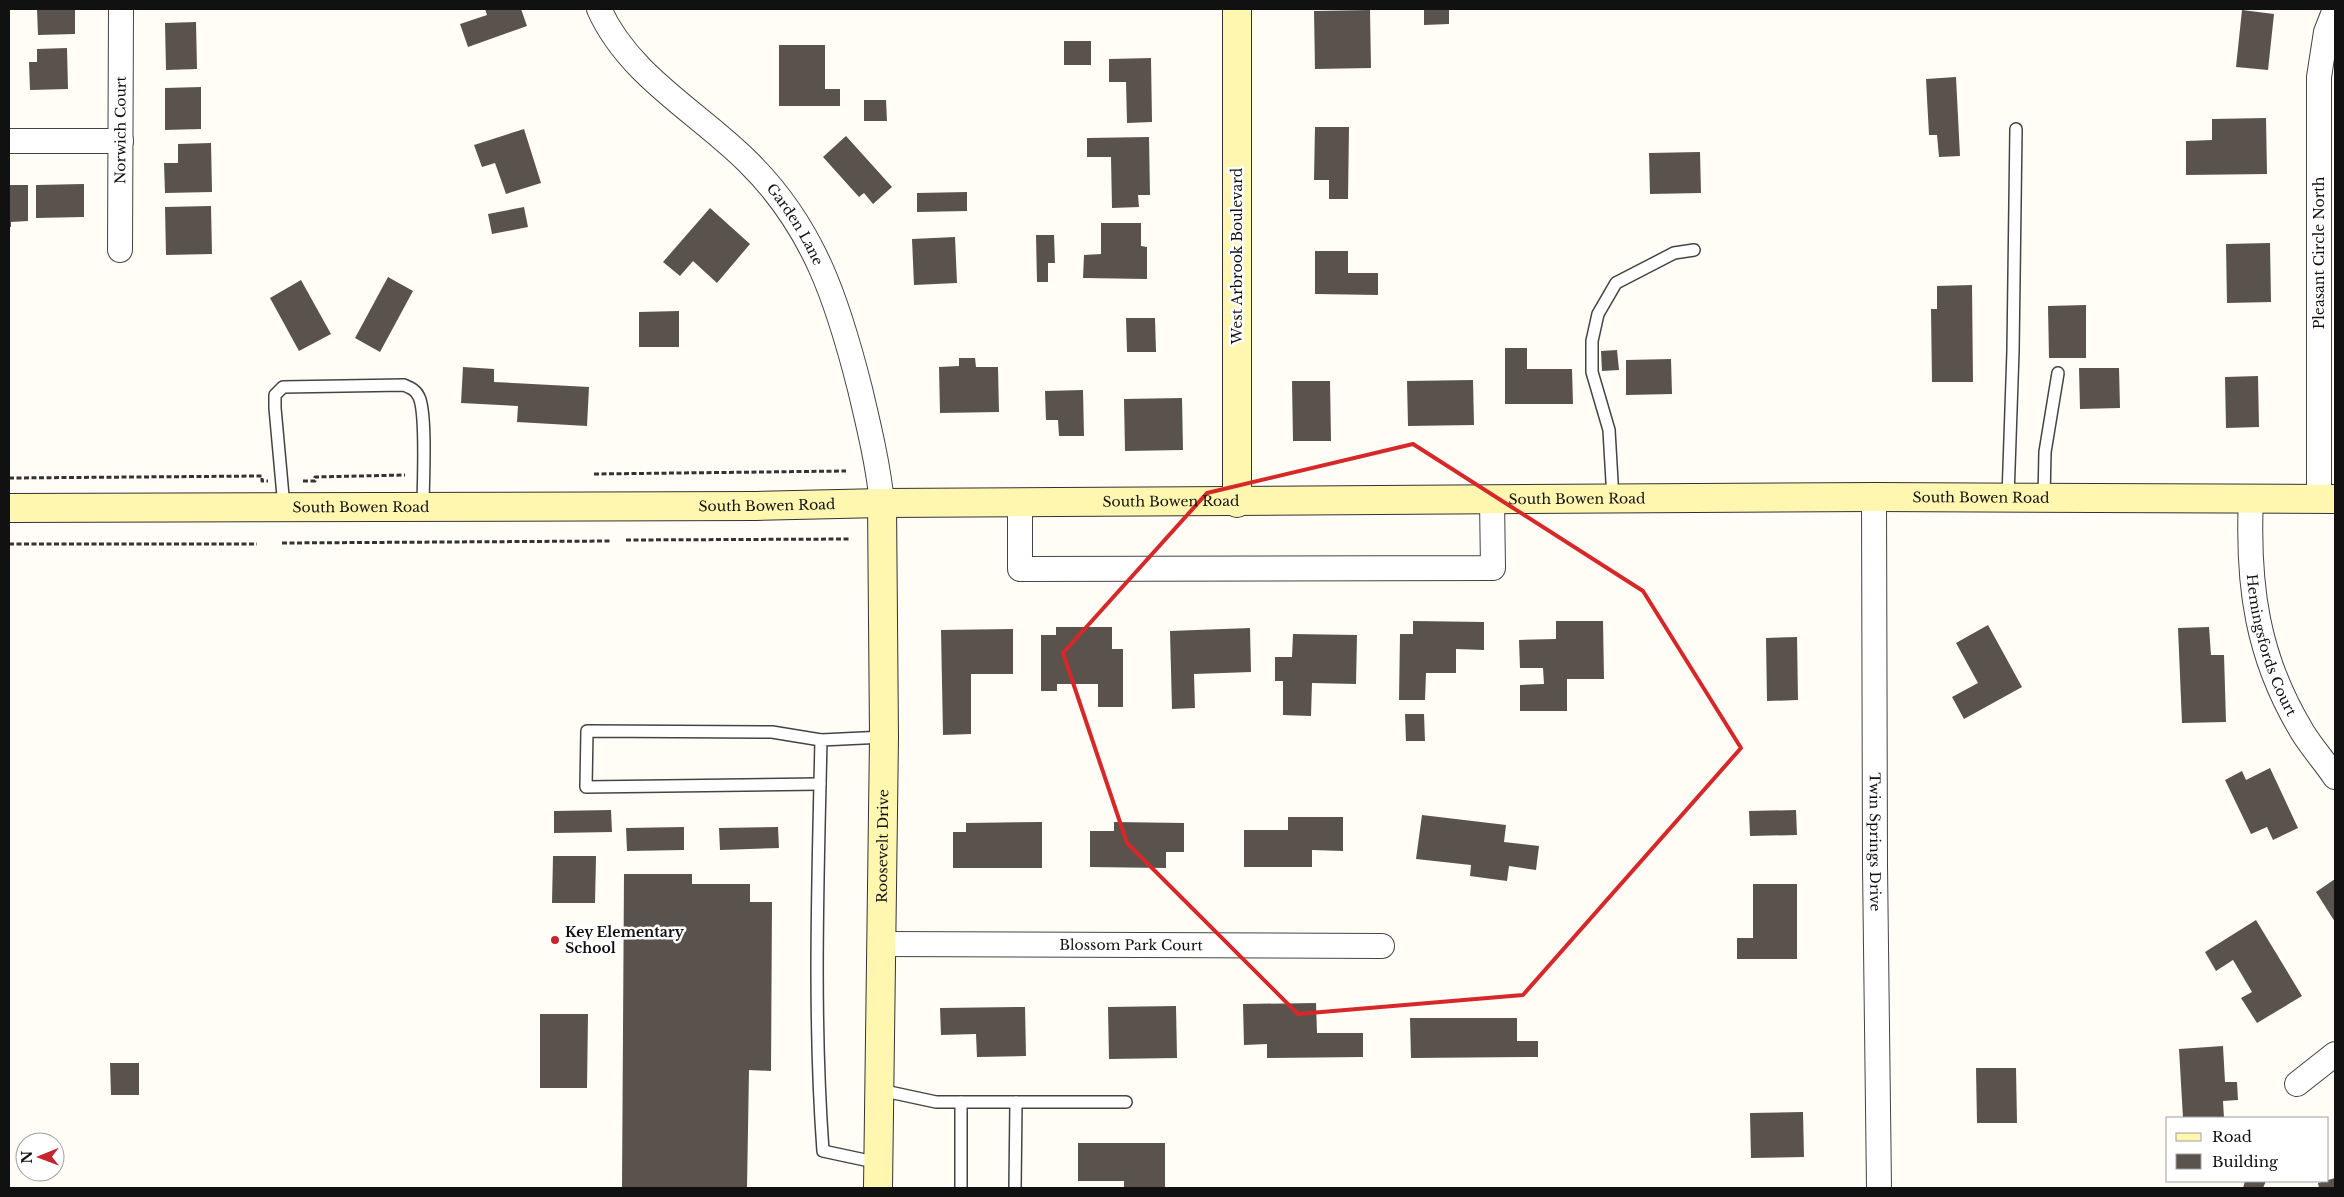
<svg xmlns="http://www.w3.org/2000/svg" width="2344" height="1197" viewBox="0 0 2344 1197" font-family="'Libre Baskerville',serif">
  <rect width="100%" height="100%" fill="#fffdf5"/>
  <!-- building -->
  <g fill="#5a524d">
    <polygon points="37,9 75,9 75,34 38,35"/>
    <polygon points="485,9 521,9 527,26 468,47 460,24 487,15"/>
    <polygon points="1424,9 1449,9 1449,24 1424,25"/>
    <polygon points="1370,10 1371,68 1315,69 1314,11"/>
    <polygon points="2242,10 2274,14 2268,70 2236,67"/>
    <polygon points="196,22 197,69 166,70 165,23"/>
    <rect x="1064" y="41" width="27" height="24"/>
    <polygon points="779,45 825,45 825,89 840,89 840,106 779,106"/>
    <polygon points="67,48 68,89 30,90 29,62 37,62 37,49"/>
    <polygon points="1151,58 1152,122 1127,123 1126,82 1109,82 1109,59"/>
    <polygon points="1956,77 1960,156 1939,157 1937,135 1929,135 1926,79"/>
    <polygon points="201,87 201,129 165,130 165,88"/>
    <polygon points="864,100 886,100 887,121 864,121"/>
    <polygon points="2266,118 2267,174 2186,175 2186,141 2212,140 2212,119"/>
    <polygon points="1315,127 1349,127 1348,199 1329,199 1329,180 1314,180"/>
    <polygon points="524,129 541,183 506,194 495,163 482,167 474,145"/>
    <polygon points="846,136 892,187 873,204 864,193 859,197 823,157"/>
    <polygon points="1149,137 1150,195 1138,195 1139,207 1112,208 1111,157 1087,157 1087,138"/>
    <polygon points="211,143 212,192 165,193 164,163 178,163 178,144"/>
    <polygon points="1700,152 1701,193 1650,194 1649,153"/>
    <polygon points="84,184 84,217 36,218 36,185"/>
    <polygon points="9,185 28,185 28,221 11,222 11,227 9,227"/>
    <polygon points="967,192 967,211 917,212 917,193"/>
    <polygon points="211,206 212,254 166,255 165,207"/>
    <polygon points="524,207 528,227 492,234 488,214"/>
    <polygon points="710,208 750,244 717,283 693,261 680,276 663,262"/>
    <polygon points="1101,223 1141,223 1141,246 1147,247 1147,279 1083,278 1084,255 1101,254"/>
    <polygon points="1036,235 1054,235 1055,263 1048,263 1048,282 1037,282"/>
    <polygon points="955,237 957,283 914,285 912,239"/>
    <polygon points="2270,243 2271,302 2227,303 2226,244"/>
    <polygon points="1315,251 1348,251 1348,273 1378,273 1378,295 1315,294"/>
    <polygon points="388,277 413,291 380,352 355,338"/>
    <polygon points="301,280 331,334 299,351 270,298"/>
    <polygon points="1972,285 1973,382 1932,382 1931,309 1937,309 1937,286"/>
    <polygon points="2086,305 2086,358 2049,358 2048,306"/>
    <polygon points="679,311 679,347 639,347 639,312"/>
    <polygon points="1126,318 1155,318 1156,352 1127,352"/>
    <polygon points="1505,348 1527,348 1527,369 1572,369 1573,404 1505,404"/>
    <polygon points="1617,350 1619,370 1602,371 1601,351"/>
    <polygon points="959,358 975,358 976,367 998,367 999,412 940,413 939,367 959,366"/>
    <polygon points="1671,359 1672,394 1626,395 1626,360"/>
    <polygon points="463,367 494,369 494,382 589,387 587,426 517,422 518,406 461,403"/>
    <polygon points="2079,368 2119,368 2120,408 2080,409"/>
    <polygon points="2258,376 2259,427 2226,428 2225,377"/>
    <polygon points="1473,380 1474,425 1408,426 1407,381"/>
    <polygon points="1292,381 1330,381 1331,441 1293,441"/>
    <polygon points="1083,390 1084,436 1059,436 1058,420 1046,420 1045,391"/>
    <polygon points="1182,398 1183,450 1125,451 1124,399"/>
    <polygon points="1413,621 1484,622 1484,650 1456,649 1456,673 1426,673 1425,700 1399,700 1400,634 1413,634"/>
    <polygon points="1556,621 1603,621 1604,679 1567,679 1567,711 1520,711 1520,685 1544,684 1543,668 1520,668 1519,640 1556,639"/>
    <polygon points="1988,625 2022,687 1964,719 1952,697 1978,683 1956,643"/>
    <polygon points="1056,627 1112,627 1112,649 1123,649 1123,707 1098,707 1098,684 1057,684 1057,691 1041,691 1041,635 1056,635"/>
    <polygon points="2209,627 2211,655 2224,655 2226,722 2182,723 2178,628"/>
    <polygon points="1250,628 1251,672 1194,674 1195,708 1172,709 1170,631"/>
    <polygon points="1013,629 1013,674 971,674 971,734 943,735 941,630"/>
    <polygon points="1293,634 1357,635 1356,684 1312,683 1311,716 1283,715 1283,681 1275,681 1275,657 1292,657"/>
    <polygon points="1797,637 1798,700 1767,701 1766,638"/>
    <polygon points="1405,714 1424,714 1425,741 1406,741"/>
    <polygon points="2270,768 2298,828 2273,840 2267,827 2251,834 2225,780 2242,771 2246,780"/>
    <polygon points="611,810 612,832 554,833 554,811"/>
    <polygon points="1796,810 1797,835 1750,836 1749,811"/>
    <polygon points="1422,815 1506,825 1504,842 1539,846 1536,870 1509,866 1507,881 1470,876 1471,865 1416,859"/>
    <polygon points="1288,817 1343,817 1343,851 1312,850 1312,867 1244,867 1244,830 1288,830"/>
    <polygon points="1042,822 1042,868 953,868 953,832 966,832 966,823"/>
    <polygon points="1114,822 1184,823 1184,852 1166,852 1166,868 1090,867 1090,831 1114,831"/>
    <polygon points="684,827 684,850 627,851 626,828"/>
    <polygon points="778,827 779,848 720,850 719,828"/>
    <polygon points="553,856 596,856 595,903 552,903"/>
    <polygon points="624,874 692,874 692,884 750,884 750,902 772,902 771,1071 749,1070 747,1188 622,1188"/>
    <polygon points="2335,879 2335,922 2316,892"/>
    <polygon points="1753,884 1797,884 1797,959 1737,959 1737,938 1753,938"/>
    <polygon points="2256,920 2302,996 2257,1023 2241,998 2252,992 2233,960 2216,971 2205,952"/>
    <polygon points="1316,1003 1317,1033 1363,1033 1363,1057 1267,1058 1267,1044 1244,1045 1243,1004"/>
    <polygon points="1176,1006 1177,1058 1109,1059 1108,1007"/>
    <polygon points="1025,1007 1026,1056 977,1057 976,1034 941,1035 940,1008"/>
    <polygon points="540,1014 588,1014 587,1088 540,1088"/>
    <polygon points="1410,1018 1517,1018 1517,1041 1538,1041 1538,1057 1411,1058"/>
    <polygon points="2223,1046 2225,1082 2237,1082 2238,1100 2223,1101 2224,1118 2183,1118 2179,1049"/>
    <polygon points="110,1063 139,1063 139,1095 111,1095"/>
    <polygon points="1976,1068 2016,1068 2017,1123 1977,1123"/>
    <polygon points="1803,1112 1804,1157 1751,1158 1750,1113"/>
    <polygon points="1078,1143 1165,1143 1165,1188 1124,1188 1124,1181 1078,1181"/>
    <polygon points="2335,1178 2335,1188 2319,1188 2318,1183"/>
    <polygon points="2245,1181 2266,1181 2263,1188 2243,1188"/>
  </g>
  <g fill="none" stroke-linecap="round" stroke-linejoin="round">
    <defs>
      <g id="lane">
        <polyline points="2008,497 2013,351 2016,129"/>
        <polyline points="2044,498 2045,452 2058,373"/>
        <polyline points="1613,499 1609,430 1592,372 1592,341 1598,314 1616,283 1674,253 1694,250"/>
        <path d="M284 507 275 408V395L283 387 404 385C411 388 416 390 419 397 427 414 423 485 423 507"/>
        <polyline points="820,784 586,787 587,731 772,732 821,740"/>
        <polyline points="880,1090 936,1102 1126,1102"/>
        <path d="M879 1163 823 1151C813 1015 818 877 821 740L884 737"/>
        <polyline points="961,1188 961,1102"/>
        <polyline points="1015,1188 1016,1102"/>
      </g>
      <g id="street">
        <path id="s1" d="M599 9C629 76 698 112 748 162 814 227 838 302 860 389 869 427 878 464 882 503"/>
        <polyline points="9,141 121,141"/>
        <path id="s2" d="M120 250 121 9"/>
        <path id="s3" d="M1874 497 1875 866 1879 1188"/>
        <path id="s4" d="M2251 498C2247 585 2257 658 2303 733 2313 749 2325 762 2335 777"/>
        <polyline points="2319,499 2319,77 2326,32 2335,9"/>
        <polyline points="1020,503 1020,569 1493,568 1492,500"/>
        <path id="s5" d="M881 944 1382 946"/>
        <polyline points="2297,1084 2335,1054"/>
      </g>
      <g id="secondary">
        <polyline points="1237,503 1237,9"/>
        <path id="s6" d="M9 508 756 506 882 503 1874 497 2335 499"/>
        <path id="s7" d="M878 1188 884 737 882 503"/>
      </g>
    </defs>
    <!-- lane casing -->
    <use href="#lane" stroke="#444" stroke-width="14"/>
    <!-- street casing -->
    <use href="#street" stroke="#444" stroke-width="26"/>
    <!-- secondary casing -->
    <use href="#secondary" stroke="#333" stroke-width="30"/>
    <!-- path -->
    <g stroke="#333" stroke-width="3" stroke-dasharray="5 2.5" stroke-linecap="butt">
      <polyline points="594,474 846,471"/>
      <polyline points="9,478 262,476 262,481 268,481"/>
      <polyline points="303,481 315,481 315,477 405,475"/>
      <polyline points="626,540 849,539"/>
      <polyline points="282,543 610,541"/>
      <polyline points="9,544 257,544"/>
    </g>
    <!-- lane -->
    <use href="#lane" stroke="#fff" stroke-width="11"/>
    <!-- street -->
    <use href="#street" stroke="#fff" stroke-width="24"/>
    <!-- secondary -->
    <use href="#secondary" stroke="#fff6b0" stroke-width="28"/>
  </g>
  <!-- marked area -->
  <path fill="none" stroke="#d62828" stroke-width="4" stroke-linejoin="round" d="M1413 444 1643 591 1741 748 1523 995 1298 1014 1127 843 1063 653 1207 493Z"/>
  <!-- markers -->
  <circle fill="#c4262e" stroke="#fff" stroke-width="2" cx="555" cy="940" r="5"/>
  <g text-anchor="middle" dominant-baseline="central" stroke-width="5" stroke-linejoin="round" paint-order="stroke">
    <!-- street labels -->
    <g font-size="14" fill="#111" stroke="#fff">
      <text stroke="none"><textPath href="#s2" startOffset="120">Norwich Court</textPath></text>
      <text stroke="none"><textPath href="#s1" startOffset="294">Garden Lane</textPath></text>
      <text transform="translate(2319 253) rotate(-90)">Pleasant Circle North</text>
      <text transform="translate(1237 256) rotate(-90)">West Arbrook Boulevard</text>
      <text stroke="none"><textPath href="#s6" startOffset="1972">South Bowen Road</textPath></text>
      <text stroke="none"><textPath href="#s6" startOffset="1568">South Bowen Road</textPath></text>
      <text stroke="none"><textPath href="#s6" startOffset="1162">South Bowen Road</textPath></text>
      <text stroke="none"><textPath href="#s6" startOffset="758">South Bowen Road</textPath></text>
      <text stroke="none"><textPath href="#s6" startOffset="352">South Bowen Road</textPath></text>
      <text stroke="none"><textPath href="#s4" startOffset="150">Hemingsfords Court</textPath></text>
      <text stroke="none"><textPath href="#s3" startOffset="345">Twin Springs Drive</textPath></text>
      <text stroke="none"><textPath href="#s7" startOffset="342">Roosevelt Drive</textPath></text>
      <text stroke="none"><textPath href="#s5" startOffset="250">Blossom Park Court</textPath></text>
    </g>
    <!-- poi labels -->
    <g font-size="14" font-weight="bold" fill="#111" stroke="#fff" text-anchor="start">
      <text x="565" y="932">Key Elementary<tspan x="565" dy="16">School</tspan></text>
    </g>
  </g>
  <!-- border -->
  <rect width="2344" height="1197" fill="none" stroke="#111111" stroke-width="20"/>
  <!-- legend -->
  <rect x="2166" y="1117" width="162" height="65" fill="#ffffff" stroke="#a0a0a0"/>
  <rect x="2176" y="1133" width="25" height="8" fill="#fff6b0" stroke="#a0a0a0"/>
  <text x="2212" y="1142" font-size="15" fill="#111111">Road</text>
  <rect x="2176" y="1154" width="25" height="15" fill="#5a524d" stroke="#a0a0a0"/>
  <text x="2212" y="1167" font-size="15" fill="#111111">Building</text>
  <!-- north arrow -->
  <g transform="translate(40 1157) rotate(269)"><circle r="24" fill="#ffffff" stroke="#a0a0a0"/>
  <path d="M0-4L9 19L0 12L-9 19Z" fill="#c4262e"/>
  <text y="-8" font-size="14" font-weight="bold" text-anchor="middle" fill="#111111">N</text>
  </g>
</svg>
